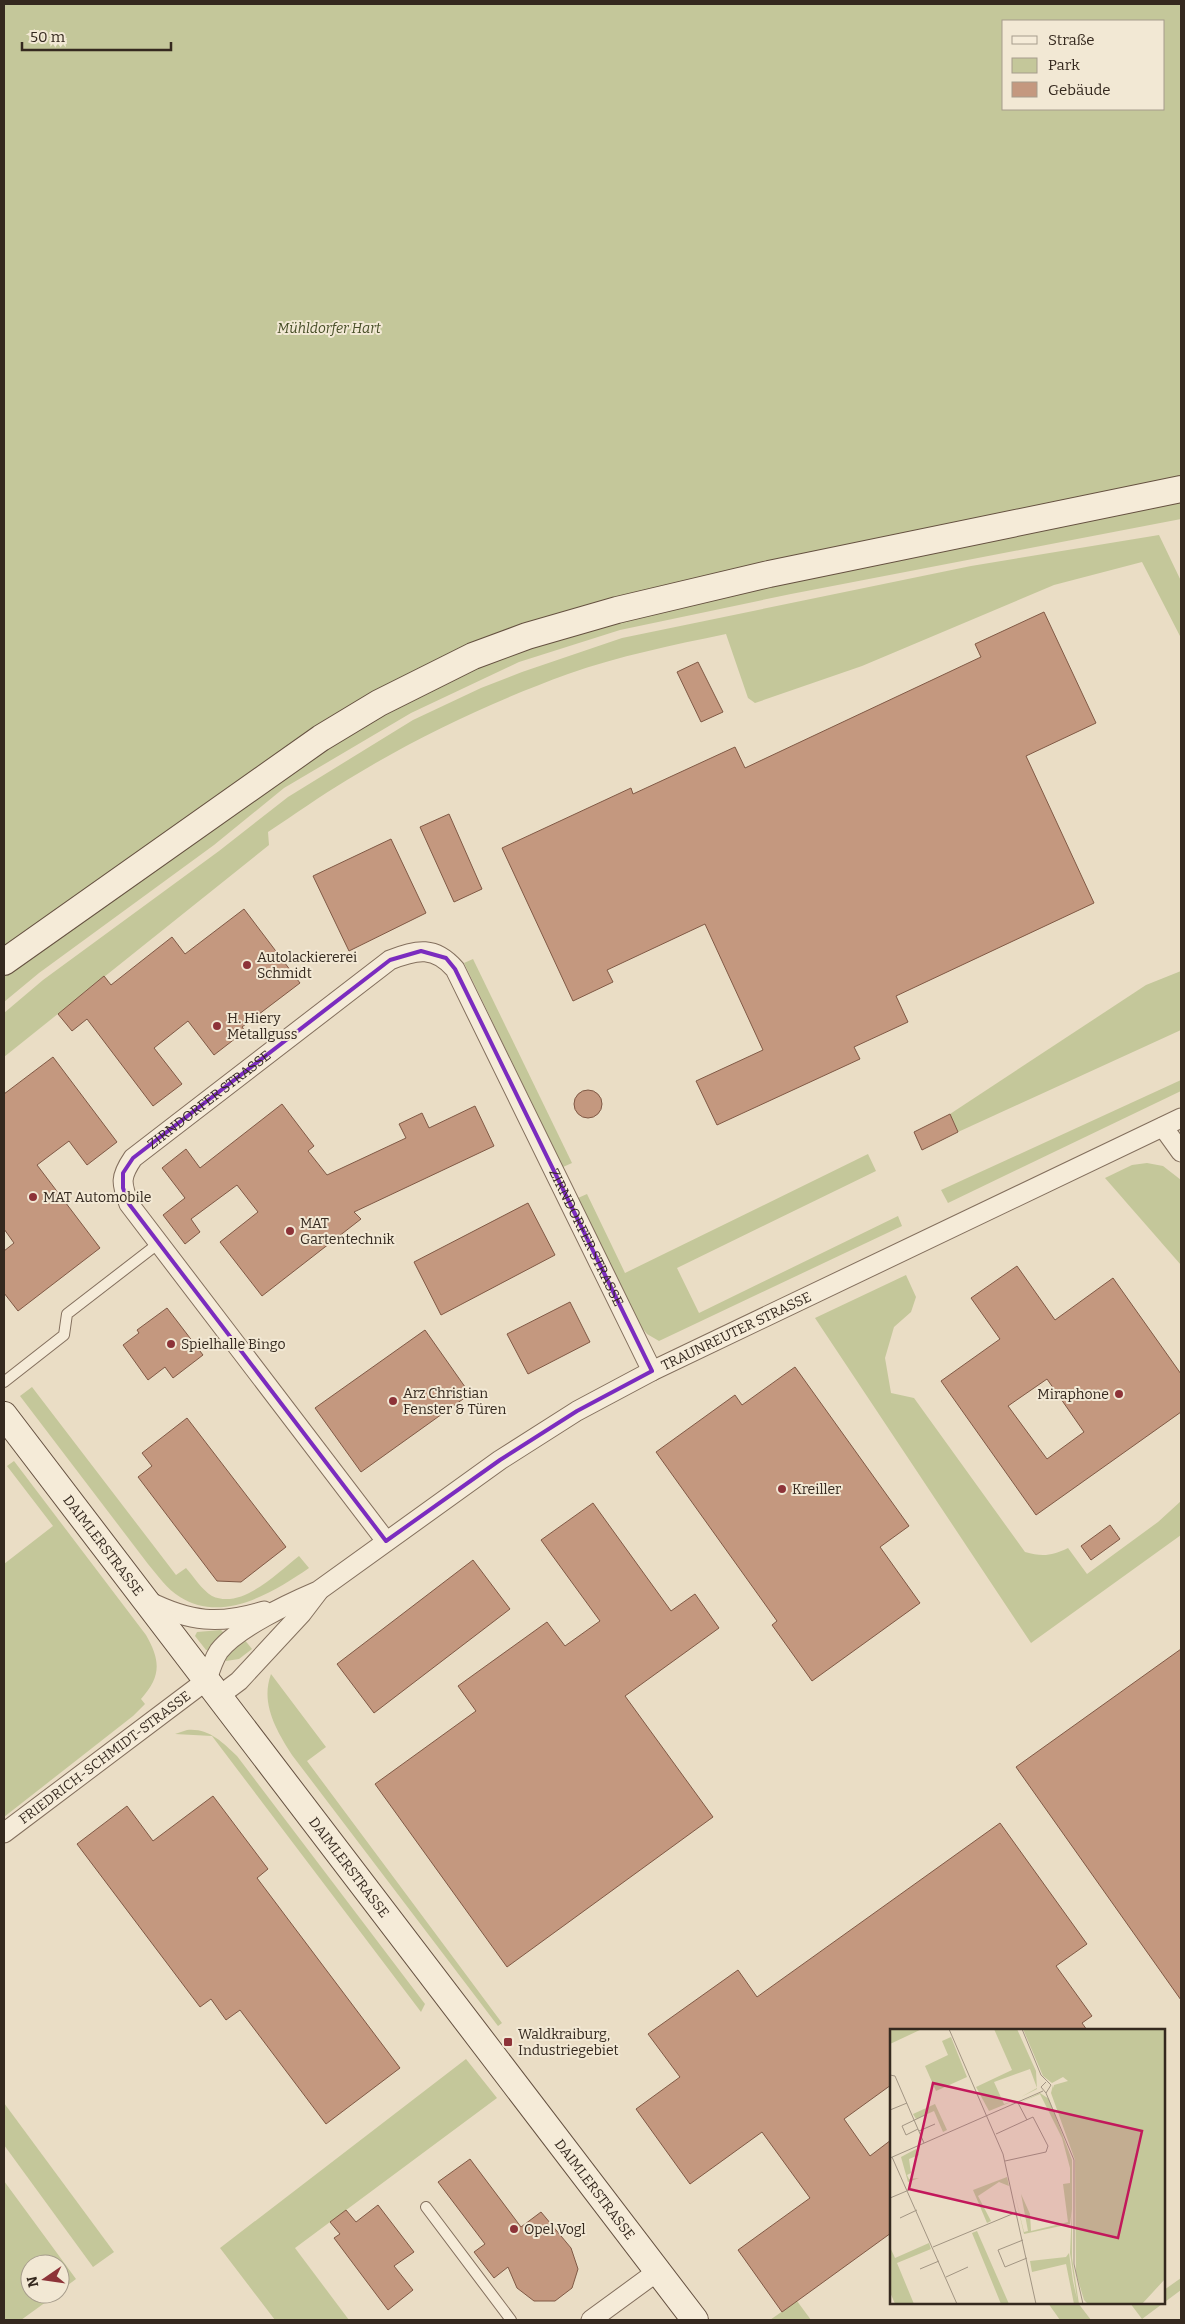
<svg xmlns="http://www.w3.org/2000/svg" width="1185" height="2324" viewBox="0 0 1185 2324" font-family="Bitter,serif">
  <rect width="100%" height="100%" fill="#eaddc5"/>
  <!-- green -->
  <g fill="#c4c79a" fill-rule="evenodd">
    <path d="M4 4H1181V476L958 523 523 625 4 947ZM1004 21H1164V109H1004Z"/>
    <polygon points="1181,502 1181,519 791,594 620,630 519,662 411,713 284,788 214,845 39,973 4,1002 4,977 246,803 384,713 478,667 531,647 579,632 773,586"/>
    <path d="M1159 535 1181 581V638L1142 562 1054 585 862 666 755 703 748 698 726 634C673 645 619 656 568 674 491 702 417 737 347 780 320 796 294 815 268 832L269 845 4 1057V1013L43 980 219 851 288 797 413 720 481 688 522 672 622 638 971 566Z"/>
    <polygon points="473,959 572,1163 563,1167 464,963"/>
    <polygon points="1181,971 1181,1030 958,1132 950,1114 1146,985"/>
    <polygon points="1181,1080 1181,1091 948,1203 941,1190"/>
    <polygon points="868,1154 876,1171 677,1268 699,1313 898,1216 902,1226 659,1341 647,1334 638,1323 578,1198 587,1194 625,1273"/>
    <polygon points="1147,1163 1163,1166 1181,1180 1181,1265 1105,1178 1132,1165"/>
    <path d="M906 1275 916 1297 911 1312 894 1327 885 1358 891 1393 914 1398 1025 1552C1042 1557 1052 1556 1068 1548L1087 1574 1158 1522 1181 1501V1535L1031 1643 815 1318Z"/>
    <path d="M32 1387 176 1575 186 1568C194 1577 202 1590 212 1596 242 1610 277 1573 299 1556L309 1568C274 1592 223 1624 180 1597 167 1589 158 1576 148 1564L20 1396Z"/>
    <path d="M14 1461 146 1635C161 1661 161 1677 141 1699L145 1704 133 1716 4 1817V1564L53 1526 7 1466Z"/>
    <polygon points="221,1630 225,1634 209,1650 206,1650 195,1636 197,1632"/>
    <polygon points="244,1639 252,1649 239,1659 226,1661 225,1656"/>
    <path d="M271 1674 326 1747 307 1761 502 2023 498 2026 292 1755C277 1731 260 1704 271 1674Z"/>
    <path d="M187 1730C209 1728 222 1742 237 1756L425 2004 421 2012 212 1736 175 1734Z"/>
    <polygon points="466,2059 497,2098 295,2248 349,2320 275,2320 220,2248"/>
    <polygon points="4,2103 114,2252 93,2267 4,2145"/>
    <polygon points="4,2181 76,2279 60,2291 60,2264 30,2264 30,2294 57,2294 21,2320 4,2320"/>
    <polygon points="1181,2278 1181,2290 1142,2319 1130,2303 1164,2303 1164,2290"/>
    <polygon points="797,2301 811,2320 770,2320"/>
    <polygon points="1048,2303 1078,2303 1091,2320 1060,2320"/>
  </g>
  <!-- building -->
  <g fill="#c4987f" stroke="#805945" fill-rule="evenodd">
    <polygon points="1044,612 1096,723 1026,756 1094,903 896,996 908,1022 854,1047 860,1059 717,1125 696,1081 763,1050 705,924 607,970 613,982 573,1001 502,848 631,788 633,794 735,747 745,768 981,657 975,644"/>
    <polygon points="698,662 723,712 701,722 677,672"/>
    <polygon points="449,814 482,889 454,902 420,827"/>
    <polygon points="391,839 426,913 349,951 313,876"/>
    <polygon points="244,909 300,983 242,1027 245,1031 214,1055 188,1021 154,1048 182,1084 153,1106 87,1019 72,1031 58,1014 104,976 111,985 172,937 185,954"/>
    <polygon points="53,1057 117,1142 87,1165 69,1141 37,1165 100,1248 18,1311 4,1293 4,1251 14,1243 4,1229 4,1094"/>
    <circle cx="588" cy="1104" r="14"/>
    <polygon points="282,1104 314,1146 308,1151 327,1175 406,1138 399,1124 422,1113 429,1128 475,1106 494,1146 354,1212 361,1219 262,1296 220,1242 258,1212 237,1185 191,1219 200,1232 185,1244 163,1215 185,1198 162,1168 186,1149 200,1168"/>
    <polygon points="950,1114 958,1132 922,1150 914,1132"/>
    <polygon points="528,1203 555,1255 441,1315 414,1262"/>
    <path d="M1017 1266 1055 1320 1113 1278 1181 1374V1412L1036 1515 941 1381 1000 1339 971 1298ZM1047 1379 1084 1432 1047 1459 1008 1406Z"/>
    <polygon points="570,1302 590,1342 528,1374 507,1334"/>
    <polygon points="167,1308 203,1355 173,1378 165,1367 148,1380 123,1345 139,1333 137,1330"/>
    <polygon points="425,1330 470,1394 361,1472 315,1408"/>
    <polygon points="795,1367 909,1526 880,1547 920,1603 812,1681 772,1625 777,1621 656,1452 735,1395 742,1405"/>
    <polygon points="187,1418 286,1547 241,1582 217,1581 138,1477 152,1466 142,1453"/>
    <polygon points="593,1503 671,1611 695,1594 719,1628 625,1696 713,1817 507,1967 375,1784 476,1711 458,1686 547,1622 565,1646 600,1621 541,1540"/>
    <polygon points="1110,1525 1120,1539 1091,1560 1081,1546"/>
    <polygon points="473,1560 510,1609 374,1713 337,1664"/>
    <polygon points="1181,1649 1181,2000 1016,1767"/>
    <polygon points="213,1796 268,1869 257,1878 400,2068 326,2124 240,2010 226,2020 211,1999 200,2007 77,1844 127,1806 153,1841"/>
    <polygon points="1000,1823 1087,1944 1056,1966 1092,2016 1082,2023 1087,2030 891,2030 891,2085 844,2119 870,2156 891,2140 891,2233 782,2312 738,2250 810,2198 762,2132 690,2184 636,2109 680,2077 648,2034 738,1970 757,1997"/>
    <polygon points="470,2159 521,2227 541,2212 571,2248 578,2269 572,2288 555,2301 534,2301 517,2288 508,2267 494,2278 474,2252 485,2244 438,2182"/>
    <polygon points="378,2205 414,2252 394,2266 413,2290 388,2310 334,2238 340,2234 330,2222 346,2210 356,2222"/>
  </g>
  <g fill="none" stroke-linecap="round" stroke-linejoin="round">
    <defs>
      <g id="lane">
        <polyline points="4,1382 64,1335 67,1314 159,1243"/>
        <polyline points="426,2207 511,2320"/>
      </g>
      <g id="street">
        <polyline points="1163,1127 1181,1152"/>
        <path id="s1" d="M386 1541 129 1204C121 1183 120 1177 133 1158L390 960C417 949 435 946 455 969L652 1371"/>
        <path d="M148 1601C190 1622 219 1625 264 1611"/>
        <polyline points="219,1696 239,1681 302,1613 318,1592"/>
        <path id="s2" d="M4 1833 207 1680C210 1670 213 1660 219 1651 237 1628 290 1603 318 1591L500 1460 577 1411 652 1371 1181 1118"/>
        <polyline points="591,2320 658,2271"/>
      </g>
      <g id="secondary">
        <polyline points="4,962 321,738 379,703 473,656 527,636 617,610 769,574 1181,489"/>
        <path id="s3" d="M4 1415 695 2320"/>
      </g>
    </defs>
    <!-- lane casing -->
    <use href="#lane" stroke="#836f5d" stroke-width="12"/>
    <!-- street casing -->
    <use href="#street" stroke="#836f5d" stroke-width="21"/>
    <!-- secondary casing -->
    <use href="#secondary" stroke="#655140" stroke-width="28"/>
    <!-- lane -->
    <use href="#lane" stroke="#f5ebd8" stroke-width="10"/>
    <!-- street -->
    <use href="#street" stroke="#f5ebd8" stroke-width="19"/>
    <!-- secondary -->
    <use href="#secondary" stroke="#f5ebd8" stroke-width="26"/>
  </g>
  <!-- marked area -->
  <path fill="none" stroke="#7b2cbf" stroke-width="4" stroke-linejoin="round" d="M421 951 446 958 455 969 652 1371 577 1411 500 1460 386 1541 129 1204 123 1188V1173L133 1158 390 960Z"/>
  <!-- markers -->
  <g fill="#8d3338" stroke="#f2e8d4" stroke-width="2">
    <circle cx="247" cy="965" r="5"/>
    <circle cx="217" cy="1026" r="5"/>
    <circle cx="33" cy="1197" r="5"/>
    <circle cx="290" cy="1231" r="5"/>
    <circle cx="171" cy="1344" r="5"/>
    <circle cx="1119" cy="1394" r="5"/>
    <circle cx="393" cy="1401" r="5"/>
    <circle cx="782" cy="1489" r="5"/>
    <rect x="503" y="2037" width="10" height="10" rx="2.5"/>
    <circle cx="514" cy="2229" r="5"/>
  </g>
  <g text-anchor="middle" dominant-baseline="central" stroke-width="4" stroke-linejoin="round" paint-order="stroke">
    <!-- park labels -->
    <g font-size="14" font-style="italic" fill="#484f28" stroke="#f2e8d4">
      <text x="329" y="328">Mühldorfer Hart</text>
    </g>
    <!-- poi labels -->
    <g font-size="14" fill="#35291f" stroke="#f2e8d4" text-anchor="start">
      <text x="257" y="957">Autolackiererei<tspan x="257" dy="16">Schmidt</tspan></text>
      <text x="227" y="1018">H. Hiery<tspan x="227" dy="16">Metallguss</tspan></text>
      <text x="43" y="1197">MAT Automobile</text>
      <text x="300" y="1223">MAT<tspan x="300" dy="16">Gartentechnik</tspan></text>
      <text x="181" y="1344">Spielhalle Bingo</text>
      <text x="403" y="1393">Arz Christian<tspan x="403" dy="16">Fenster &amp; Türen</tspan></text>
      <text x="1109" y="1394" text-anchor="end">Miraphone</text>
      <text x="792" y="1489">Kreiller</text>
      <text x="518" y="2034">Waldkraiburg,<tspan x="518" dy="16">Industriegebiet</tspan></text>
      <text x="524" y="2229">Opel Vogl</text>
    </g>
    <!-- street labels -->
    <g font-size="14" fill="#35291f" stroke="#f2e8d4">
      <text stroke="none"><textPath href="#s1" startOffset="569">ZIRNDORFER STRASSE</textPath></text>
      <text stroke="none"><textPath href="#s1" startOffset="1168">ZIRNDORFER STRASSE</textPath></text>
      <text stroke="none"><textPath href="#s2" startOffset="896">TRAUNREUTER STRASSE</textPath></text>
      <text stroke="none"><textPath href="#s3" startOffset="164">DAIMLERSTRASSE</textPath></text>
      <text stroke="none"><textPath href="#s2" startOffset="126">FRIEDRICH-SCHMIDT-STRASSE</textPath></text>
      <text stroke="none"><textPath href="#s3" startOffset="569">DAIMLERSTRASSE</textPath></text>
      <text stroke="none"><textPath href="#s3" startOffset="974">DAIMLERSTRASSE</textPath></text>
    </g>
  </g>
  <!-- overview -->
  <g transform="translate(890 2029)">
    <rect width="275" height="275" fill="#eaddc5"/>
    <path d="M0 0H32L0 15ZM104 0H127L146 42 147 60 131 68 147 59 140 40 104 53 114 75 121 73 99 82 86 58 122 41ZM133 0H275V250L252 275H198L194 271 186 244 185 131 161 64 163 56 164 59V56L178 52 173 48 162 54 153 47ZM61 8 77 48 46 62 35 37 58 26 52 12ZM150 64 159 70 182 131V229L189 275H184L176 235 142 243 140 232 176 228 179 224 183 252 187 270 180 224 182 180 180 195 134 205 124 162 134 203 138 202 131 165 140 185 141 202 178 193 173 155 180 154V139L172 109 150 65 129 74ZM45 75 57 101 53 103 44 82 26 90 23 85ZM26 120 29 126 19 130 21 144 17 146 19 150 29 149 18 153 11 128ZM117 148 119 157 109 153 88 167 101 192 97 194 83 161ZM87 202 119 275H111L82 204ZM39 214 41 220 7 234 24 275H5L0 263V218L5 229Z" fill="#c4c79a"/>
    <path fill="none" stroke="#a29583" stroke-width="1" d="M59 0 113 125 146 275M132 0 151 46 161 56 156 64 151 58 156 53M0 46 5 47 34 114M156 64 184 131V235L193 275M127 72 137 91M0 81 17 74M28 100 16 106 12 97 35 86M29 102 45 95M106 105 143 88 158 117 156 123 115 132M2 128 67 275M0 129 153 62M0 169 19 161M10 189 27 181M133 211 108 221 115 238 137 229M43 218 127 183M30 240 49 232M56 248 78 238"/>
    <path fill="#c2185b" fill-opacity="0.15" stroke="#c2185b" stroke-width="2.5" d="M43 54 252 102 228 209 19 160Z"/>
    <rect width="275" height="275" fill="none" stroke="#35291f" stroke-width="2.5"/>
  </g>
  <!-- border -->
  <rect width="1185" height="2324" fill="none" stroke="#35291f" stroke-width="10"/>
  <!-- legend -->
  <rect x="1002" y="20" width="162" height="90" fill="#f2e8d4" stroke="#a69c8c"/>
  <rect x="1012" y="36" width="25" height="8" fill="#f5ebd8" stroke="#a69c8c"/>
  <text x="1048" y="45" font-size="15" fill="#35291f">Straße</text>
  <rect x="1012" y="58" width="25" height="15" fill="#c4c79a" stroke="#a69c8c"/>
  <text x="1048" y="70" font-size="15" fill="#35291f">Park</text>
  <rect x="1012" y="82" width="25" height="15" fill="#c4987f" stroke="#a69c8c"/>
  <text x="1048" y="95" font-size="15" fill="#35291f">Gebäude</text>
  <!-- north arrow -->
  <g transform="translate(45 2279) rotate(257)"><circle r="24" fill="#f2e8d4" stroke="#a69c8c"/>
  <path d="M0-4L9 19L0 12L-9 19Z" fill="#8d3338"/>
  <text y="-8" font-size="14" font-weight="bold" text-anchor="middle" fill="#35291f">N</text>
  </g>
  <!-- scale -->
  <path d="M22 42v8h149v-8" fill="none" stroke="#35291f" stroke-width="2.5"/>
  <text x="30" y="42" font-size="15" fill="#35291f" stroke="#f2e8d4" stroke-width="4" paint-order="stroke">50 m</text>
</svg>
